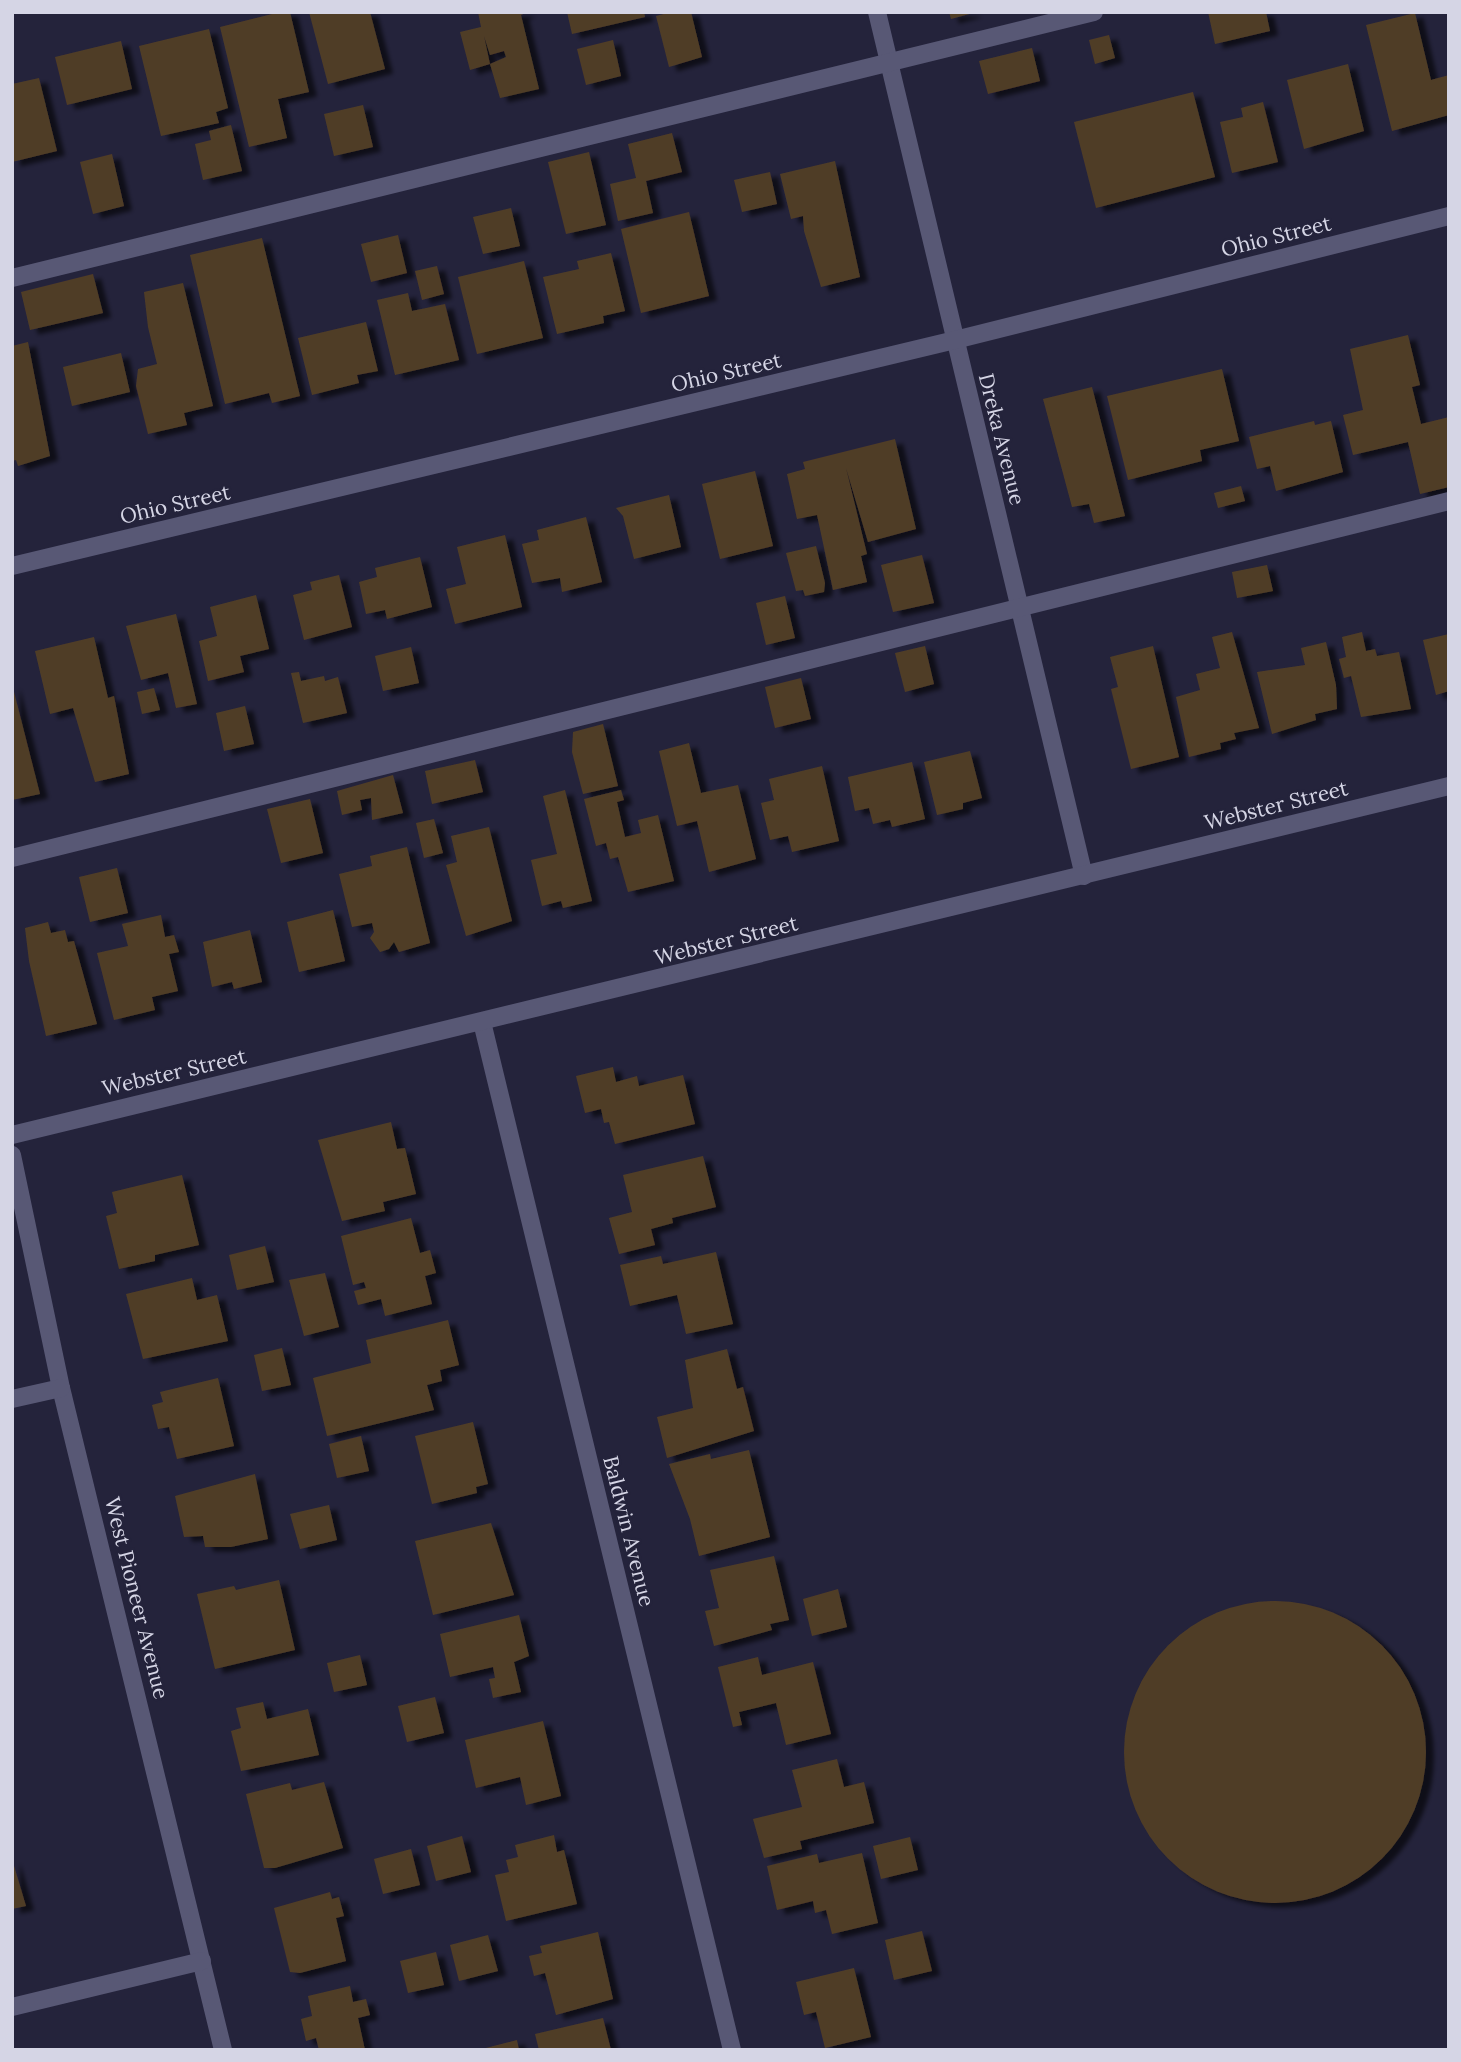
<svg xmlns="http://www.w3.org/2000/svg" width="1461" height="2062" viewBox="0 0 1461 2062" font-family="Lora,serif">
  <defs>
    <filter id="shadow"><feDropShadow dx="8" dy="4.5" stdDeviation="2" flood-color="#0009"/></filter>
  </defs>
  <rect width="100%" height="100%" fill="#24233b"/>
  <!-- building -->
  <g fill="#503d27" filter="url(#shadow)">
    <polygon points="280,12 290,12 309,92 278,99 287,138 249,147 220,27"/>
    <polygon points="309,12 370,12 385,69 328,84"/>
    <polygon points="478,12 528,12 521,15 539,89 500,98 490,64 506,57 504,51 490,55 484,36 490,64 470,70 460,32 481,27"/>
    <polygon points="567,12 644,12 645,17 572,34"/>
    <polygon points="671,12 691,12 702,57 669,67 656,16"/>
    <polygon points="949,12 973,12 973,13 951,19"/>
    <polygon points="1208,12 1266,12 1270,31 1215,44"/>
    <polygon points="1415,13 1431,80 1449,75 1449,115 1392,131 1366,25"/>
    <polygon points="209,29 228,108 216,112 219,123 161,136 139,46"/>
    <polygon points="1109,35 1115,58 1095,64 1089,40"/>
    <polygon points="613,40 621,76 586,85 577,49"/>
    <polygon points="121,41 132,89 67,105 55,57"/>
    <polygon points="1032,48 1040,81 988,94 979,61"/>
    <polygon points="1348,64 1364,131 1304,149 1287,80"/>
    <polygon points="39,78 57,151 12,162 12,84"/>
    <polygon points="1193,92 1215,177 1096,208 1074,122"/>
    <polygon points="1263,102 1278,162 1232,173 1220,122 1243,117 1241,108"/>
    <polygon points="363,105 373,147 334,156 324,114"/>
    <polygon points="231,125 242,171 203,180 195,144 211,140 209,131"/>
    <polygon points="672,133 682,172 646,181 653,213 618,221 610,184 636,178 628,144"/>
    <polygon points="589,152 606,225 566,234 548,162"/>
    <polygon points="112,154 124,206 93,214 80,162"/>
    <polygon points="835,161 860,277 821,287 804,231 803,216 791,219 780,174"/>
    <polygon points="770,172 777,204 742,212 734,180"/>
    <polygon points="511,208 520,246 483,254 473,217"/>
    <polygon points="689,212 709,296 641,313 621,229"/>
    <polygon points="398,235 407,273 371,282 361,244"/>
    <polygon points="262,238 300,396 272,403 269,393 225,404 190,255"/>
    <polygon points="611,253 625,311 603,316 604,323 557,334 543,277 579,269 577,261"/>
    <polygon points="524,261 543,338 477,354 458,277"/>
    <polygon points="437,266 444,294 422,300 415,271"/>
    <polygon points="93,274 103,313 30,330 21,292"/>
    <polygon points="183,283 213,406 184,413 187,425 148,434 136,386 138,369 157,364 148,327 144,292"/>
    <polygon points="408,293 412,311 445,304 459,360 395,375 377,300"/>
    <polygon points="366,322 378,371 357,375 359,383 312,395 298,338"/>
    <polygon points="1408,335 1420,385 1412,387 1421,424 1449,417 1449,487 1420,494 1408,442 1353,455 1343,415 1363,410 1350,349"/>
    <polygon points="28,342 50,456 18,466 16,460 12,461 12,346"/>
    <polygon points="121,353 130,392 72,406 63,367"/>
    <polygon points="1222,369 1239,441 1200,450 1202,461 1128,480 1107,396"/>
    <polygon points="1092,387 1125,516 1094,523 1089,504 1072,507 1043,399"/>
    <polygon points="1314,421 1315,425 1331,421 1343,472 1276,491 1270,466 1257,469 1249,437"/>
    <polygon points="895,439 916,529 868,542 846,468 867,554 861,556 867,582 833,590 817,515 797,519 787,474 805,469 803,462"/>
    <polygon points="755,471 773,546 720,559 702,484"/>
    <polygon points="1241,486 1245,501 1218,508 1214,493"/>
    <polygon points="669,495 681,547 634,559 623,516 616,508"/>
    <polygon points="586,517 602,582 562,592 560,578 532,583 522,544 539,540 537,530"/>
    <polygon points="505,535 522,607 455,624 446,589 466,584 457,547"/>
    <polygon points="816,546 825,583 824,592 805,596 803,590 796,591 786,553"/>
    <polygon points="922,555 934,603 893,612 881,565"/>
    <polygon points="420,557 432,607 387,619 385,610 366,614 359,582 377,577 375,568"/>
    <polygon points="1267,565 1273,591 1237,598 1232,572"/>
    <polygon points="339,575 352,627 304,640 293,595 312,590 310,582"/>
    <polygon points="256,595 269,649 240,656 244,672 208,681 199,641 217,636 210,607"/>
    <polygon points="785,596 795,638 766,645 756,603"/>
    <polygon points="176,614 197,704 176,708 168,673 141,680 126,626"/>
    <polygon points="1232,632 1259,728 1234,733 1236,739 1220,743 1221,749 1189,757 1176,697 1200,690 1196,674 1220,668 1212,637"/>
    <polygon points="1362,632 1366,651 1375,649 1377,656 1399,652 1411,709 1361,717 1351,676 1344,678 1339,659 1346,657 1342,637"/>
    <polygon points="1449,634 1449,691 1436,695 1423,640"/>
    <polygon points="94,637 108,698 114,696 129,774 95,782 73,708 50,714 35,651"/>
    <polygon points="1326,642 1336,685 1337,709 1315,714 1316,720 1272,734 1257,672 1305,665 1301,648"/>
    <polygon points="925,646 934,684 905,692 895,653"/>
    <polygon points="1153,646 1179,757 1131,769 1111,689 1118,687 1110,657"/>
    <polygon points="411,647 419,683 383,691 375,656"/>
    <polygon points="299,672 301,681 324,676 325,681 338,677 347,713 303,723 291,673"/>
    <polygon points="801,678 811,719 775,728 765,687"/>
    <polygon points="12,684 40,794 12,800"/>
    <polygon points="154,688 160,710 142,714 137,692"/>
    <polygon points="245,706 254,744 224,751 216,713"/>
    <polygon points="603,724 618,786 583,794 572,752 573,732"/>
    <polygon points="689,743 701,793 738,785 756,859 709,872 697,821 677,826 659,751"/>
    <polygon points="970,751 982,798 963,803 963,809 937,815 924,762"/>
    <polygon points="475,760 483,792 432,804 425,771"/>
    <polygon points="912,762 925,819 892,827 890,820 873,824 869,808 855,811 848,777"/>
    <polygon points="822,766 839,841 792,852 788,836 770,840 761,803 774,800 769,779"/>
    <polygon points="393,775 403,813 372,820 371,798 360,800 362,810 342,815 337,791"/>
    <polygon points="565,790 592,901 563,908 561,901 542,906 531,860 557,854 543,796"/>
    <polygon points="621,790 624,800 617,802 625,837 641,833 638,820 658,815 674,881 628,892 618,857 610,859 606,843 596,846 584,799"/>
    <polygon points="310,799 323,853 281,863 267,809"/>
    <polygon points="434,819 443,853 424,858 416,823"/>
    <polygon points="489,827 512,921 466,936 446,865 457,862 451,836"/>
    <polygon points="407,847 430,943 399,952 394,942 389,949 380,952 370,938 374,932 372,923 352,927 339,874 372,866 370,856"/>
    <polygon points="117,868 128,913 90,922 79,877"/>
    <polygon points="333,910 345,961 299,972 287,922"/>
    <polygon points="161,915 165,937 174,935 179,952 169,954 178,991 152,997 155,1010 114,1020 97,953 128,946 122,924"/>
    <polygon points="48,922 51,933 65,930 68,942 74,941 97,1024 46,1036 29,961 25,928"/>
    <polygon points="250,930 262,982 234,989 232,982 212,987 203,942"/>
    <polygon points="613,1067 616,1082 637,1076 639,1086 683,1075 695,1124 615,1144 609,1122 604,1123 601,1109 585,1113 576,1076"/>
    <polygon points="391,1122 397,1149 405,1148 416,1194 383,1202 385,1211 342,1221 318,1140"/>
    <polygon points="703,1156 716,1207 672,1218 673,1223 651,1229 655,1245 619,1254 609,1218 632,1212 623,1175"/>
    <polygon points="182,1175 199,1245 155,1255 155,1261 119,1269 106,1216 117,1213 112,1192"/>
    <polygon points="411,1218 420,1253 430,1250 436,1273 425,1276 432,1304 385,1316 381,1299 358,1305 354,1291 366,1288 364,1282 353,1285 341,1236"/>
    <polygon points="265,1246 274,1282 237,1290 229,1255"/>
    <polygon points="716,1252 733,1324 686,1334 677,1295 630,1306 620,1265 661,1256 663,1264"/>
    <polygon points="325,1273 339,1327 304,1336 289,1280"/>
    <polygon points="192,1278 197,1300 217,1295 228,1341 143,1359 126,1294"/>
    <polygon points="448,1320 459,1365 440,1370 442,1381 427,1385 434,1410 327,1436 313,1378 371,1363 366,1340"/>
    <polygon points="282,1348 291,1385 262,1391 254,1355"/>
    <polygon points="727,1349 737,1389 743,1387 754,1431 667,1458 657,1417 693,1408 685,1360"/>
    <polygon points="218,1378 234,1446 177,1459 169,1427 158,1429 152,1405 163,1402 160,1392"/>
    <polygon points="473,1422 488,1484 476,1487 477,1493 432,1504 415,1436"/>
    <polygon points="361,1436 369,1471 337,1478 329,1444"/>
    <polygon points="749,1450 770,1537 699,1556 690,1519 669,1464 710,1454 711,1459"/>
    <polygon points="255,1474 268,1539 231,1547 205,1547 203,1536 184,1537 175,1496"/>
    <polygon points="329,1505 337,1540 300,1549 290,1514"/>
    <polygon points="491,1523 514,1595 433,1615 415,1541"/>
    <polygon points="774,1556 789,1620 770,1624 772,1630 714,1646 705,1611 719,1608 710,1570"/>
    <polygon points="279,1580 295,1650 215,1669 197,1594 234,1586 236,1590"/>
    <polygon points="838,1589 847,1627 812,1636 803,1599"/>
    <circle cx="1275" cy="1752" r="151"/>
    <polygon points="519,1615 529,1656 514,1662 521,1692 493,1698 489,1679 495,1678 493,1667 450,1677 440,1634"/>
    <polygon points="360,1655 367,1685 334,1692 327,1663"/>
    <polygon points="758,1657 762,1675 813,1662 831,1734 786,1745 776,1703 739,1712 742,1725 733,1727 718,1667"/>
    <polygon points="435,1697 444,1733 407,1742 398,1706"/>
    <polygon points="263,1702 267,1719 308,1709 319,1755 241,1771 231,1731 241,1728 236,1708"/>
    <polygon points="543,1721 561,1796 526,1805 520,1777 476,1788 465,1740"/>
    <polygon points="837,1759 844,1787 864,1782 874,1823 800,1841 802,1849 764,1858 753,1819 802,1807 792,1770"/>
    <polygon points="324,1782 343,1848 275,1868 264,1868 246,1794 290,1783 292,1790"/>
    <polygon points="554,1835 557,1852 564,1850 577,1904 506,1921 495,1875 509,1872 506,1860 518,1857 515,1845"/>
    <polygon points="462,1836 471,1872 436,1881 427,1846"/>
    <polygon points="910,1837 918,1870 881,1879 873,1846"/>
    <polygon points="411,1849 420,1885 383,1894 374,1859"/>
    <polygon points="862,1853 878,1923 832,1934 826,1910 815,1913 813,1901 777,1910 767,1866 817,1854 819,1863"/>
    <polygon points="12,1859 26,1906 12,1909"/>
    <polygon points="330,1892 332,1899 339,1897 344,1916 336,1918 346,1961 300,1973 290,1972 274,1908"/>
    <polygon points="922,1931 932,1971 894,1980 885,1940"/>
    <polygon points="598,1932 613,1999 556,2015 545,1973 534,1976 529,1956 542,1953 540,1946"/>
    <polygon points="488,1935 498,1971 459,1981 450,1945"/>
    <polygon points="436,1952 444,1985 408,1993 400,1961"/>
    <polygon points="854,1968 871,2037 825,2048 816,2012 804,2015 796,1982"/>
    <polygon points="350,1986 353,2002 366,1999 370,2015 358,2018 365,2050 319,2050 316,2038 306,2041 301,2019 312,2016 308,1996"/>
    <polygon points="603,2018 611,2050 539,2050 535,2034"/>
    <polygon points="517,2040 519,2050 482,2050 482,2049"/>
  </g>
  <g fill="none" stroke-linecap="round" stroke-linejoin="round">
    <!-- minor -->
    <g stroke="#585875" stroke-width="18">
      <polyline points="877,12 1084,876"/>
      <polyline points="12,278 1094,12"/>
      <polyline points="12,566 955,340 1449,216"/>
      <polyline points="12,858 1449,501"/>
      <polyline points="482,1022 732,2050"/>
      <polyline points="12,1135 1449,786"/>
      <polyline points="12,1155 61,1388 223,2050"/>
      <polyline points="12,1399 61,1388"/>
      <polyline points="12,2007 202,1961"/>
    </g>
  </g>
  <g text-anchor="middle" dominant-baseline="central" stroke-width="5" stroke-linejoin="round" paint-order="stroke">
    <!-- street labels -->
    <g font-size="21" fill="#d5d5e5" stroke="#24233b">
      <text transform="translate(1276 236) rotate(-14)">Ohio Street</text>
      <text transform="translate(726 372) rotate(-13)">Ohio Street</text>
      <text transform="translate(1002 439) rotate(76)">Dreka Avenue</text>
      <text transform="translate(175 504) rotate(-13)">Ohio Street</text>
      <text transform="translate(1276 805) rotate(-14)">Webster Street</text>
      <text transform="translate(726 940) rotate(-14)">Webster Street</text>
      <text transform="translate(174 1072) rotate(-13)">Webster Street</text>
      <text transform="translate(629 1531) rotate(76)">Baldwin Avenue</text>
      <text transform="translate(137 1598) rotate(76)">West Pioneer Avenue</text>
    </g>
  </g>
  <!-- border -->
  <rect width="1461" height="2062" fill="none" stroke="#d5d5e5" stroke-width="28"/>
</svg>
